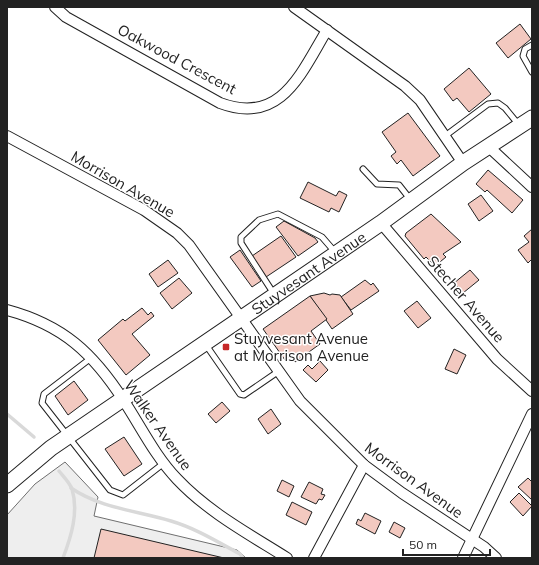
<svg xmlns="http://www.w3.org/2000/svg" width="539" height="565" viewBox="0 0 539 565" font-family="Mulish,sans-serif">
  <rect width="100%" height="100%" fill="#fff"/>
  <!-- green -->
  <polygon fill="#eee" stroke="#6f6f6f" points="65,462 98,497 94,516 237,550 246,558 7,558 7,515 35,484"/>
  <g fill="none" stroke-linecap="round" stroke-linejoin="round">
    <!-- stream -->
    <g stroke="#d9d9d9" stroke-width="3.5">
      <polyline points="7,414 34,437"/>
      <path d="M59 471C63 476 70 483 72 489 79 512 71 537 63 558"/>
      <path d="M71 488C100 508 138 511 171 521 195 528 218 542 240 554L243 558"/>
    </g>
  </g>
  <!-- building -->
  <g fill="#f3c9c0" stroke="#222">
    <polygon points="520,24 531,39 508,58 496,43"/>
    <polygon points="469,68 491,94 469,112 457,98 453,101 444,89"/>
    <polygon points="408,113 440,156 413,176 401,160 397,164 391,156 396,152 382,132"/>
    <polygon points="488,170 523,200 512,213 487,190 485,192 476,184"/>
    <polygon points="308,182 336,196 339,191 347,195 339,212 331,208 329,212 300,198"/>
    <polygon points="481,195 493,211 479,221 468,204"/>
    <polygon points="431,214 461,242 443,254 446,257 435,266 426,257 424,259 405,236 406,233"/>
    <polygon points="284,221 315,238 318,242 298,256 276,227"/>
    <polygon points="532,229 532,259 528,263 518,250 529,242 524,236"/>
    <polygon points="281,236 296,257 266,277 252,256"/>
    <polygon points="240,250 261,281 252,287 230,257"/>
    <polygon points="168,260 178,273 158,287 149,274"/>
    <polygon points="470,270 479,280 463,293 454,283"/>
    <polygon points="179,278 192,293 172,309 160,293"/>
    <polygon points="365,280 371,285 373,283 379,291 351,310 341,297"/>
    <polygon points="324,293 330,295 332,294 340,295 353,314 332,329 310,296"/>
    <polygon points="310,296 327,319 311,331 320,344 295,362 291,356 285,360 263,329"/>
    <polygon points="417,301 431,318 418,328 404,311"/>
    <polygon points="142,308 148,315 151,312 154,316 132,334 150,355 126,375 98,340 123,319 125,321"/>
    <polygon points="454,349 466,355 457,374 445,369"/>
    <polygon points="320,361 328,370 316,382 303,370 308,365 312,369"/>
    <polygon points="74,381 88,400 68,415 55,396"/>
    <polygon points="222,402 230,411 216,423 208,414"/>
    <polygon points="271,409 281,424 268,434 258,419"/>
    <polygon points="124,437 142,464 124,476 105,449"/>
    <polygon points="528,478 532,482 532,500 518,487"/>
    <polygon points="282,480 294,486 289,497 277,491"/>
    <polygon points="309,482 323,489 321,494 325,495 322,500 319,499 316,504 301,497"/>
    <polygon points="519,493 532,506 523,516 510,502"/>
    <polygon points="292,502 312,512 306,525 286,515"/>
    <polygon points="365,513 381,521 375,534 356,524 358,519 361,521"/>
    <polygon points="394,522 405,528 400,538 389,532"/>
    <polygon points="101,529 224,558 94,558"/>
  </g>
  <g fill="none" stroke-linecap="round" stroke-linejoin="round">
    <defs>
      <g id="service">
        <polyline points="532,45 525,49 523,56 532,72"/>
        <polyline points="445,136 488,104 498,103 505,108 519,125"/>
        <polyline points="363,169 377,184 399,185 410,199"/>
        <polyline points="274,294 241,243 241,237 259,220 278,214 322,237 335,252"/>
        <polyline points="206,345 240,394 244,395 279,371"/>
        <polyline points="91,358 44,394 42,403 110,490 123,495 164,463"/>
      </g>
      <g id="minor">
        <path d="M55 7 66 17 220 103C281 126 301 73 327 30"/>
        <polyline points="294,7 405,86 420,100 463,163"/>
        <polyline points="7,136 144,210 177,233 189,245 300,401 364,465 402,493 484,547 496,558"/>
        <polyline points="489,147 532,187"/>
        <polyline points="381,223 497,359 532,391"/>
        <path d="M7 310C63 325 93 353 124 401 141 427 155 456 177 479 208 512 249 534 287 558"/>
        <polyline points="314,558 364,465"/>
        <polyline points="463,558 532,414"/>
      </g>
      <g id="secondary">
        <path id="s1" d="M7 485 51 448 381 223 463 163 532 118"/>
      </g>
    </defs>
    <!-- service casing -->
    <use href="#service" stroke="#222" stroke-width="7"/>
    <!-- minor casing -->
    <use href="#minor" stroke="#222" stroke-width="12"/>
    <!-- secondary casing -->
    <use href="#secondary" stroke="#222" stroke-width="17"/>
    <!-- service -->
    <use href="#service" stroke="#fff" stroke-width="5"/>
    <!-- minor -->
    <use href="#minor" stroke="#fff" stroke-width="10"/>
    <!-- secondary -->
    <use href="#secondary" stroke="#fff" stroke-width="15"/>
  </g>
  <!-- markers -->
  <rect fill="#c62828" stroke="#fff" stroke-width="1.5" x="222" y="343" width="8" height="8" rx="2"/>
  <g text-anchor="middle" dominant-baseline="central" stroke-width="3" stroke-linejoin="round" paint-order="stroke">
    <!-- street labels -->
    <g font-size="15" fill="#222" stroke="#fff">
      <text transform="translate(177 59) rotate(28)">Oakwood Crescent</text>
      <text transform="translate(123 184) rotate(30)">Morrison Avenue</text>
      <text stroke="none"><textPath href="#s1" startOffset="369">Stuyvesant Avenue</textPath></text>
      <text transform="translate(466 299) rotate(49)">Stecher Avenue</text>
      <text transform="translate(158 425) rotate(55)">Walker Avenue</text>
      <text transform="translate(414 480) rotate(36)">Morrison Avenue</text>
    </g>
    <!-- poi labels -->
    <g font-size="15" fill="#222" stroke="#fff" text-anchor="start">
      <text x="234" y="338">Stuyvesant Avenue<tspan x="234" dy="17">at Morrison Avenue</tspan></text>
    </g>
  </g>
  <!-- border -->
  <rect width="539" height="565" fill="none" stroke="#222222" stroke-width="16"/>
  <!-- scale -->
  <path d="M403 549v6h87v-6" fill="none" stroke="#222222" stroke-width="2"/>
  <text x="409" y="549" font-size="12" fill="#222222" stroke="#ffffff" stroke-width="3" paint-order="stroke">50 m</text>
</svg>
